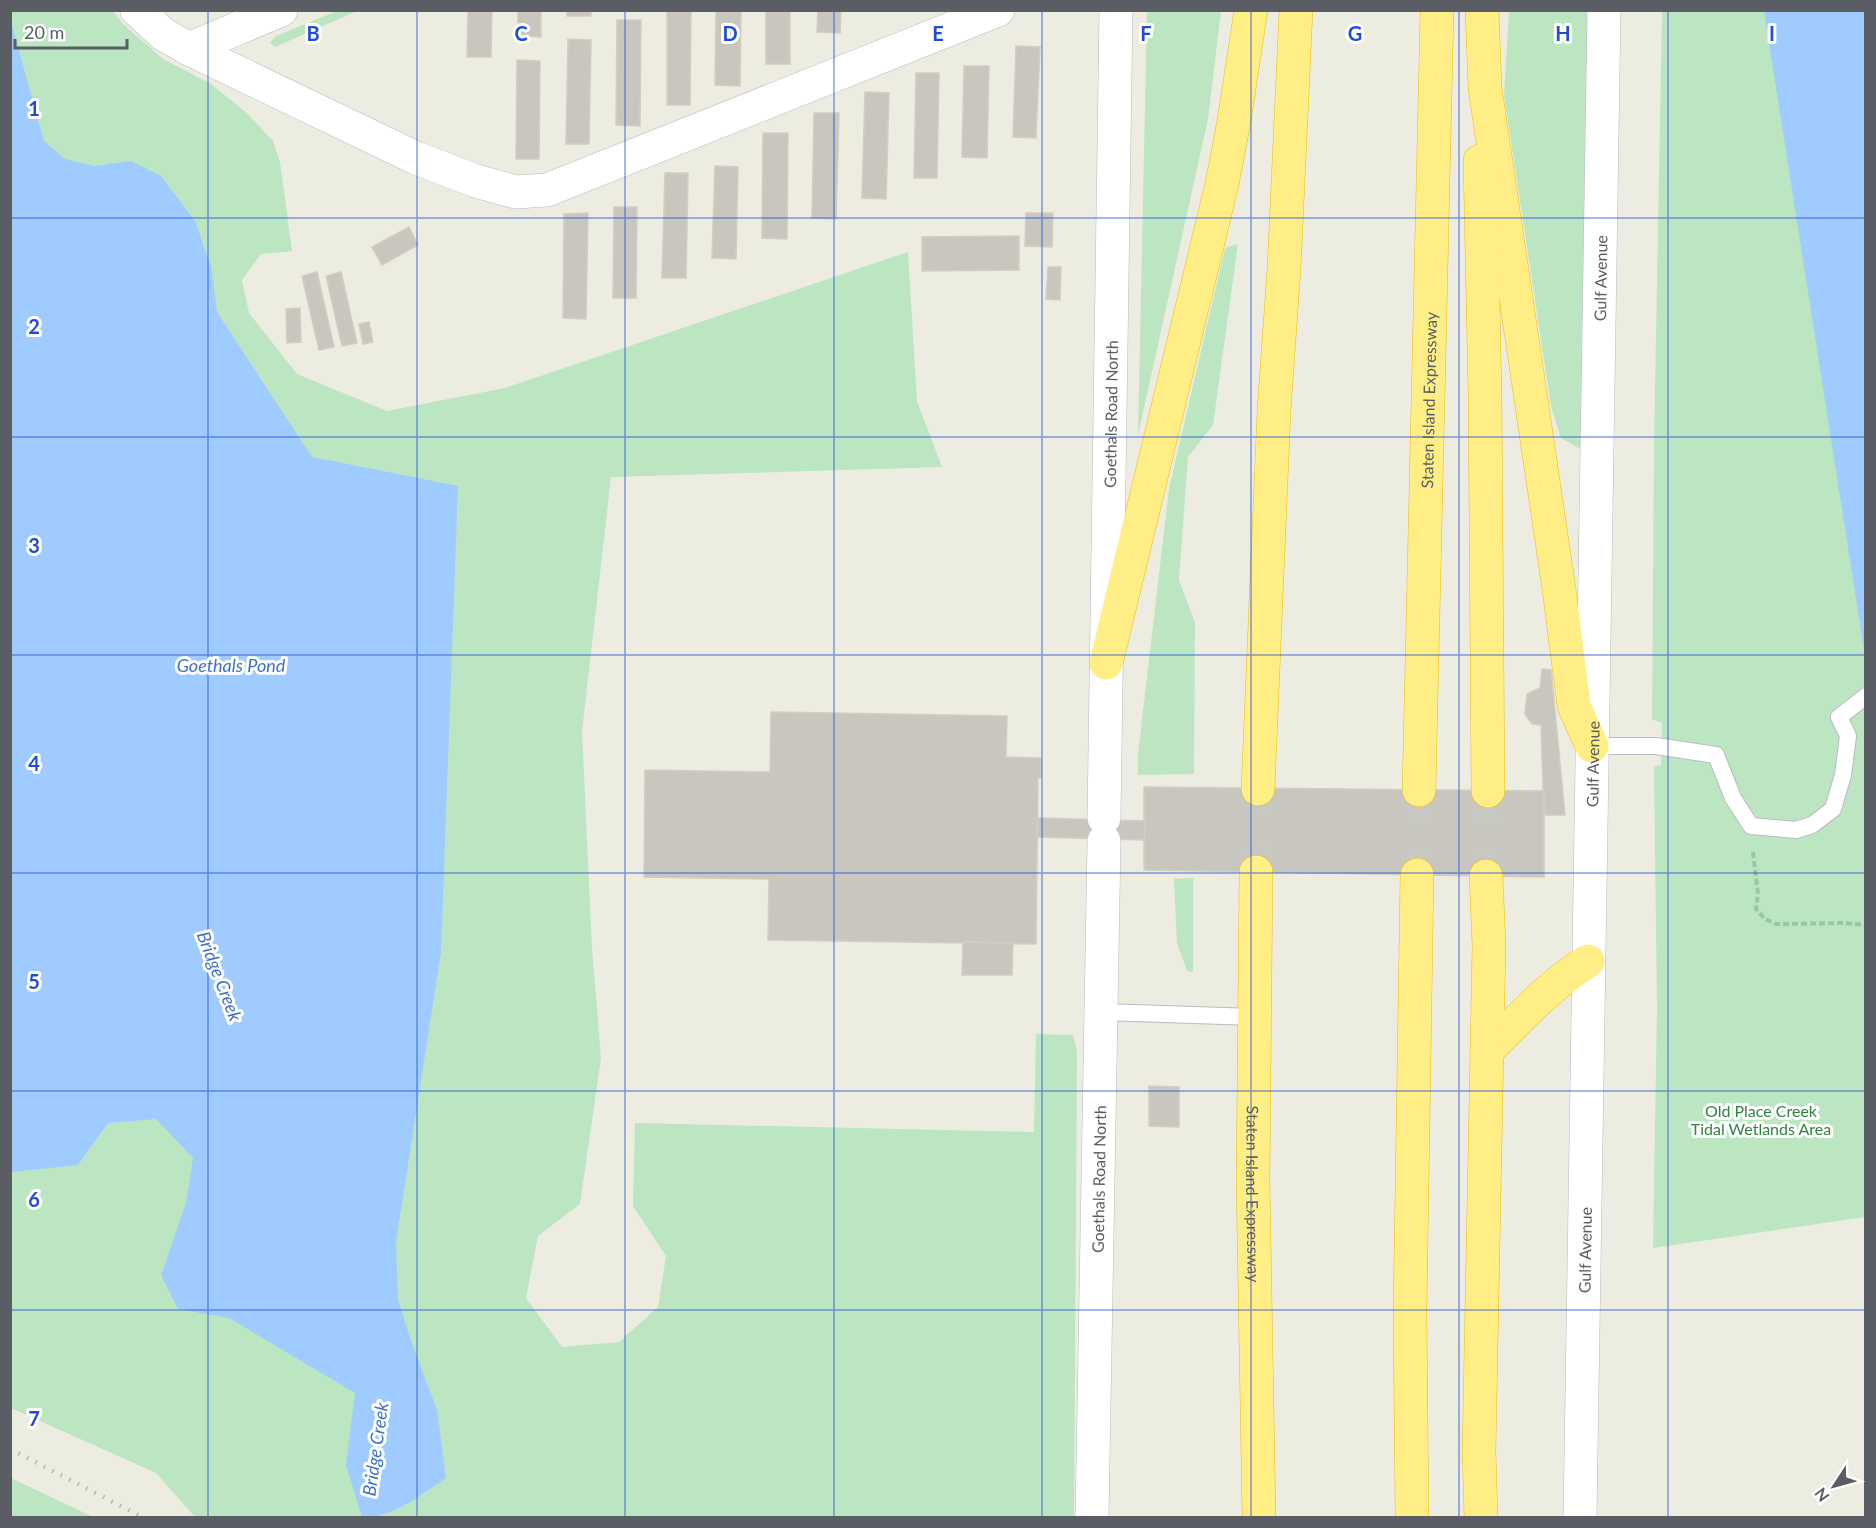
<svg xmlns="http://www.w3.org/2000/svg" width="1876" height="1528" viewBox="0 0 1876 1528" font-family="Lato,sans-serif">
  <rect width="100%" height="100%" fill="#edece1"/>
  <!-- green -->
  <g fill="#bce6c1">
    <polygon points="11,11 113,11 123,24 163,59 211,84 248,114 273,141 280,162 292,251 261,254 242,280 249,313 297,374 387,411 505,388 908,252 917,401 942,467 611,477 582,732 592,948 601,1058 580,1204 538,1236 526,1298 562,1347 619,1342 658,1307 666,1256 633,1206 635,1123 1034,1132 1036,1034 1073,1035 1077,1051 1074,1517 195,1517 156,1473 11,1408"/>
    <polygon points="337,11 357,11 275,47 270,43 276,36"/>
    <polygon points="1147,11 1221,11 1208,119 1138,435"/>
    <polygon points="1509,11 1594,11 1587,432 1580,449 1561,438 1551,406 1504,95"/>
    <polygon points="1662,11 1865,11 1865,1217 1653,1248 1657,1008 1654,767 1661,765 1662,723 1652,719 1654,447"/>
    <polygon points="1238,244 1213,425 1188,457 1179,580 1195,623 1194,774 1138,775 1138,754 1169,489 1225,248"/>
    <polygon points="1193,878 1193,972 1187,971 1177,943 1174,879"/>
    <polygon points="10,1478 11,1478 93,1517 11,1517"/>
  </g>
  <!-- water -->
  <g fill="#9fcbff">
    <polygon points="1764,11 1865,11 1865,656"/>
    <path d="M10 18 44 141 65 159 95 166 131 161 161 176 195 221 211 266 217 312 312 457 458 486 441 952 396 1242 398 1299 410 1338 437 1410 446 1478C421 1494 394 1518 362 1517L346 1465 355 1393 229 1318 178 1309 161 1275 186 1203 193 1158 156 1119 108 1123 78 1165 11 1172Z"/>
  </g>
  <!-- building -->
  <g fill="#c8c6be" stroke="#d2cebf" stroke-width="1.5">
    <polygon points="468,10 492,10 491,57 467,57"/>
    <polygon points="518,10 541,10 541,37 518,36"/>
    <rect x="567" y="10" width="24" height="6"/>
    <polygon points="667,10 691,10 690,105 667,105"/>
    <polygon points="716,10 741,10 740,86 715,85"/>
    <rect x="766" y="10" width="24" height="54"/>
    <polygon points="818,10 841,10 840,33 817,32"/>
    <polygon points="617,20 641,20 640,126 616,125"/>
    <polygon points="568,39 591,40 589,144 566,144"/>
    <polygon points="1016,46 1040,47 1036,138 1013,137"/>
    <polygon points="517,60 540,61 539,159 516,159"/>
    <polygon points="964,66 989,66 987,158 962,157"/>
    <polygon points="916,73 939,73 937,178 914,178"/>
    <polygon points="865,92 889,93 886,199 862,198"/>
    <polygon points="814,113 839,113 836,219 812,218"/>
    <polygon points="763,133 788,133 787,239 762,238"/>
    <polygon points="715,166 738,167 736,259 712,258"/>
    <polygon points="665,173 688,173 686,278 662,278"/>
    <polygon points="614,207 637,207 636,298 613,298"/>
    <polygon points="588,213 586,319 563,318 564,214"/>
    <polygon points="1026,213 1053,213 1052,247 1025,246"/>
    <polygon points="409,227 418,245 382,265 372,247"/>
    <polygon points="1019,236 1019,270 922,271 922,237"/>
    <polygon points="1048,267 1061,267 1060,300 1046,299"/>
    <polygon points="317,272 334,347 319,350 302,276"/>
    <polygon points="341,272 357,343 342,346 326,276"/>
    <polygon points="300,308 301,342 287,343 286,309"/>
    <polygon points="369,322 373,342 363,344 359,324"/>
    <polygon points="1542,669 1551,670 1565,815 1544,815 1541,725 1532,724 1525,714 1527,694 1540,688"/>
    <polygon points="771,712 1007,716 1006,757 1041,758 1041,778 1038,778 1036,944 768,940 769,879 644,877 645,770 770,772"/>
    <polygon points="1144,787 1544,791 1544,877 1144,870"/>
    <polygon points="1038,818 1145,821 1144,840 1037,837"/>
    <polygon points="963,942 1013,943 1012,975 962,975"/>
    <polygon points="1149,1086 1179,1087 1179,1127 1149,1126"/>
  </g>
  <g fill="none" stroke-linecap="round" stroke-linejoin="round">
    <!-- highway-tunnel -->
    <g stroke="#c8c8c2" stroke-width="33" stroke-dasharray="33 16" stroke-linecap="butt">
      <polyline points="1256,872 1258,789"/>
      <polyline points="1417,875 1419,790"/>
      <polyline points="1486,876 1488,791"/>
    </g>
    <defs>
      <g id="lane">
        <polyline points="1592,746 1656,746 1716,755 1733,798 1751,826 1796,830 1812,825 1833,809 1843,775 1848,736 1839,717 1866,696"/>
        <polyline points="1102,1012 1255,1017"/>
      </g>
      <g id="street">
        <polyline points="137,10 163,34 189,49 416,158 476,181 516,192 547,190 998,10"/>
        <polyline points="189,49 281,10"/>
      </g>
      <g id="secondary">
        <path id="s1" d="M1104 818 1116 10"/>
        <path id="s2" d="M1092 1518 1104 841"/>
        <path id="s3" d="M1580 1518 1604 10"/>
      </g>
      <g id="highway">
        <polyline points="1482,10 1485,88 1559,589 1574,706 1592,746"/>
        <polyline points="1480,161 1485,395 1488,791"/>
        <polyline points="1106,663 1222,184 1234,121 1251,10"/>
        <polyline points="1258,789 1274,410 1284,269 1296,10"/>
        <path id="s4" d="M1419 790 1437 10"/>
        <path id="s5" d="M1256 872 1253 1181 1259 1518"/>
        <path d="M1487 1051C1519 1019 1549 986 1588 961"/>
        <polyline points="1412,1518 1410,1311 1417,875"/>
        <polyline points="1481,1518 1479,1451 1489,945 1486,876"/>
      </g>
    </defs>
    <!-- lane casing -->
    <use href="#lane" stroke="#b9bbc1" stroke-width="18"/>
    <!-- street casing -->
    <use href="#street" stroke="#b9bbc1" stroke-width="34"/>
    <!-- secondary casing -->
    <use href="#secondary" stroke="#b7bac0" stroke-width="34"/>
    <!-- highway casing -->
    <use href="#highway" stroke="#eebc00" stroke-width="34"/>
    <!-- path -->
    <polyline stroke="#95c7a9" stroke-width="4" stroke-dasharray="6 3" stroke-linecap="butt" points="1753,852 1758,894 1756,909 1765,919 1776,924 1845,923 1866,925"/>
    <!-- lane -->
    <use href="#lane" stroke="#fff" stroke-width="16"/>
    <!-- street -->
    <use href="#street" stroke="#fff" stroke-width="33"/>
    <!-- secondary -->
    <use href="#secondary" stroke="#fff" stroke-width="33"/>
    <!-- highway -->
    <use href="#highway" stroke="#ffed86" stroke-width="33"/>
    <!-- rail -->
    <polyline stroke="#b5b6b6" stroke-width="4.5" stroke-dasharray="1.5 8" stroke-linecap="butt" points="10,1449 144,1518"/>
  </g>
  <!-- grid -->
  <path fill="none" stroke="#1d4ed8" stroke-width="1.5" stroke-opacity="0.55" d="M208 10V1518M417 10V1518M625 10V1518M834 10V1518M1042 10V1518M1251 10V1518M1459 10V1518M1668 10V1518M10 218H1866M10 437H1866M10 655H1866M10 873H1866M10 1091H1866M10 1310H1866"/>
  <g text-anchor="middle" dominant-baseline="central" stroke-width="6" stroke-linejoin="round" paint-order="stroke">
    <!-- street labels -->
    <g font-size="16" fill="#5a5d63" stroke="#fff">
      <text stroke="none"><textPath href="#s3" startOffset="1240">Gulf Avenue</textPath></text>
      <text stroke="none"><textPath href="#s4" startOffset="390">Staten Island Expressway</textPath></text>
      <text stroke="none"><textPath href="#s1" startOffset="404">Goethals Road North</textPath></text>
      <text stroke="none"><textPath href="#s3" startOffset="754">Gulf Avenue</textPath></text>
      <text stroke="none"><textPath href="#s2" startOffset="339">Goethals Road North</textPath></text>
      <text stroke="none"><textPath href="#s5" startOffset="322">Staten Island Expressway</textPath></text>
      <text stroke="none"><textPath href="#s3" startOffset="268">Gulf Avenue</textPath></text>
    </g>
    <!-- park labels -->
    <g font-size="16" fill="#31833e" stroke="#fff">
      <text x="1761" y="1110">Old Place Creek<tspan x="1761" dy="18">Tidal Wetlands Area</tspan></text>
    </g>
    <!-- water labels -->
    <g font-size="18" font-style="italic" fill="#3e72c6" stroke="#fff">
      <text x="231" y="665">Goethals Pond</text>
      <text transform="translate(220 976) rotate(69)">Bridge Creek</text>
      <text transform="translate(375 1449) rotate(-82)">Bridge Creek</text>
    </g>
  </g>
  <g font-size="20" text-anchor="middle" font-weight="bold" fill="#1d4ed8" stroke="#fff" stroke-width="6" stroke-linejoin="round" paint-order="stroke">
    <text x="313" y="41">B</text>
    <text x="521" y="41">C</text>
    <text x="730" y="41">D</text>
    <text x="938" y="41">E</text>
    <text x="1146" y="41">F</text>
    <text x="1355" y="41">G</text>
    <text x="1563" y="41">H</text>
    <text x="1772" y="41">I</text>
    <text x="34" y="116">1</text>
    <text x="34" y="334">2</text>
    <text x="34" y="553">3</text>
    <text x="34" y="771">4</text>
    <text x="34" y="989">5</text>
    <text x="34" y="1207">6</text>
    <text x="34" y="1426">7</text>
  </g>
  <!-- border -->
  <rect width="1876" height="1528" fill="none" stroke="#5a5d63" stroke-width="24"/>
  <!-- north arrow -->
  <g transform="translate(1834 1486) rotate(234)" stroke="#ffffff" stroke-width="4.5" paint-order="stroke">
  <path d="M0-4.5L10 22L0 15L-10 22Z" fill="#5a5d63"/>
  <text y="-9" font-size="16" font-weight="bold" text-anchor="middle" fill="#5a5d63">N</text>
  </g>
  <!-- scale -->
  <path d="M15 39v9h112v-9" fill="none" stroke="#5a5d63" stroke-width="3"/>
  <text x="24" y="39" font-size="18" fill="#5a5d63" stroke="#ffffff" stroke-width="4.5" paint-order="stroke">20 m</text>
</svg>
